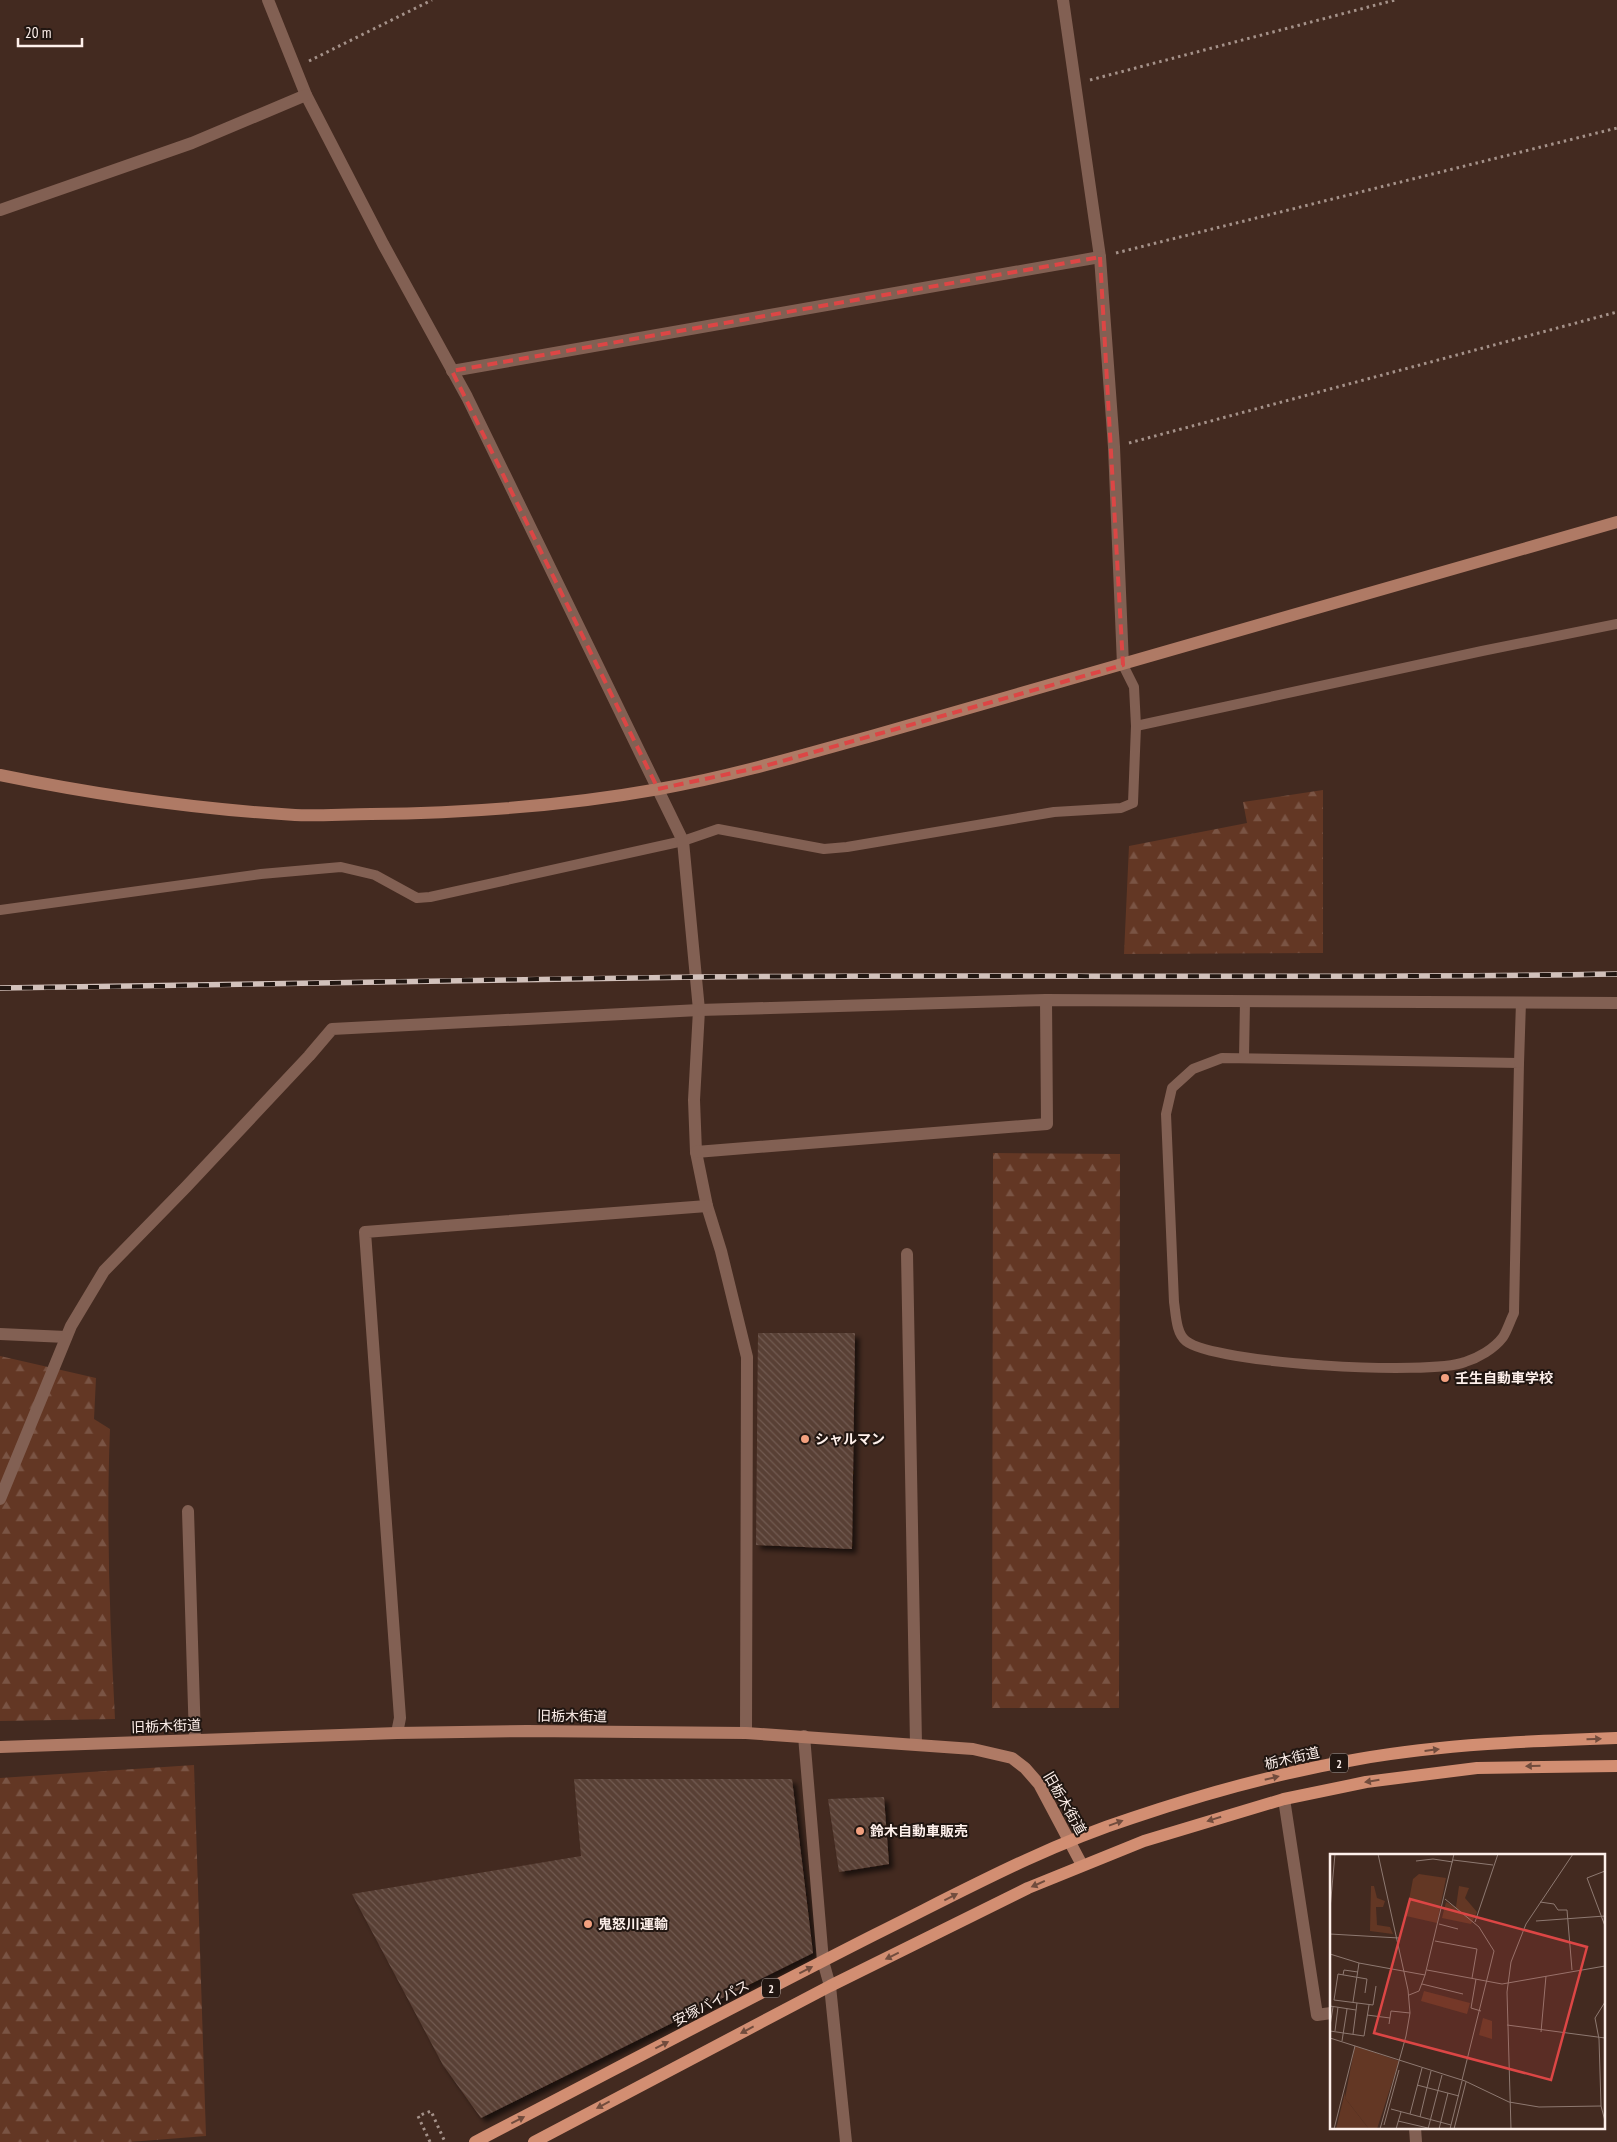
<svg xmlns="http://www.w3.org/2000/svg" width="1617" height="2142" viewBox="0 0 1617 2142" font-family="'PT Sans Narrow','Noto Sans JP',sans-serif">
  <defs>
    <pattern id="forest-firs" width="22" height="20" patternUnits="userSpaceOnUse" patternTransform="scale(1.25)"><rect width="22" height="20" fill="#633724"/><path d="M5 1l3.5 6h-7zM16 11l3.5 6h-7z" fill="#7a5444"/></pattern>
    <pattern id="building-back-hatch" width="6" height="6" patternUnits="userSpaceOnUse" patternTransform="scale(1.25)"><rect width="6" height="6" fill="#593f34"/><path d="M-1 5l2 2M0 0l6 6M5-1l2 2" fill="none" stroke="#725b52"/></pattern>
    <filter id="shadow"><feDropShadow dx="4.5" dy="4.5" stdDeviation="2.5" flood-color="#0009"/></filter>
  </defs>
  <rect width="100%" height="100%" fill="#432a20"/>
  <!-- forest -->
  <g fill="url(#forest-firs)">
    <polygon points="1323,790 1323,953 1124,954 1129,846 1247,823 1243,802"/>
    <polygon points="993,1153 1120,1154 1119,1708 992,1708"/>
    <path d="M0 1356 96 1378 94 1419 110 1429C106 1526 110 1622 115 1719L0 1721Z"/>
    <polygon points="194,1765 206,2136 129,2142 0,2142 0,1778"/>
  </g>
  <!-- building -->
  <g fill="url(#building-back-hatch)" filter="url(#shadow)">
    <polygon points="758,1333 855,1333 852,1549 756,1545"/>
    <polygon points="574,1779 792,1779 813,1953 481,2118 443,2065 352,1894 581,1856"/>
    <polygon points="884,1797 889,1864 839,1872 828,1799"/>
  </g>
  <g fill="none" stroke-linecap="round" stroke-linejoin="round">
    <!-- path -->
    <g stroke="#a5928a" stroke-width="3" stroke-dasharray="2.5 4" stroke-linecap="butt">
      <polyline points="309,61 432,0"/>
      <polyline points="1090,80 1395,0"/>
      <polyline points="1116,253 1617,128"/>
      <polyline points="1129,443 1617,312"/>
      <polyline points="430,2142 418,2116 431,2111 445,2142"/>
    </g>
    <!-- lane -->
    <g stroke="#826053" stroke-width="10">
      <polyline points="1136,726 1482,651 1617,624"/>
      <polyline points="0,910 261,874 341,867 375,875 417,898 430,897 683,841 718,829 824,849 847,847 1054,812 1121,808 1133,803 1136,726 1134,687 1123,665"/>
      <path d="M1222 1058 1519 1063 1514 1313C1510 1321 1507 1331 1503 1337 1494 1349 1478 1358 1465 1362 1430 1376 1215 1364 1186 1341 1176 1333 1176 1315 1174 1302L1166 1114 1172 1088 1193 1069Z"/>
      <polyline points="1244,1058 1245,1001"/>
      <polyline points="1519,1063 1521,1002"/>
    </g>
    <!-- street -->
    <g stroke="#826053" stroke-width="12">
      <polyline points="268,0 306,95 383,244 467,397 683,841 699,1010 694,1100 696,1152 707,1206 721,1251 747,1357 746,1733"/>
      <polyline points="1063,0 1100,257 1114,447 1123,665"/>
      <polyline points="0,210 192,143 306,95"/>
      <polyline points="452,371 1100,257"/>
      <polyline points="696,1152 1047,1124 1046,1000"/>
      <polyline points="907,1254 916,1744"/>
      <polyline points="0,1334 66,1337"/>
      <polyline points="0,1499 71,1326 104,1271 186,1187 309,1056 332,1029 699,1010 1046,1000 1617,1003"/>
      <polyline points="188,1511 195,1740"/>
      <polyline points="397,1733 400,1718 365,1232 707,1206"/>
      <polyline points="804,1736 823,1961 830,1986 846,2142"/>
      <polyline points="1284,1799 1317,2015 1331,2013"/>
      <polyline points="1415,2128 1416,2142"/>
    </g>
    <!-- secondary -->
    <g stroke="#af7a65" stroke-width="12">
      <path d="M0 775C97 795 196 809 295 815 320 816 346 814 371 814 467 813 564 806 659 789 732 776 803 755 875 735L1617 522"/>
      <polyline points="0,1747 397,1733 527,1731 746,1733 973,1749 1012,1758 1025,1768 1039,1784 1082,1865"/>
    </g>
    <!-- primary -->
    <g stroke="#d28e72" stroke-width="12">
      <path d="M475 2142C608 2073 740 2003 874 1935 959 1893 1042 1847 1132 1818 1206 1793 1283 1772 1359 1759 1444 1744 1531 1741 1617 1738"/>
      <polyline points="534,2142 830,1986 1028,1888 1144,1841 1284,1799 1366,1782 1477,1768 1617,1766"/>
    </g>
    <defs>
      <path id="rail" d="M0 988C233 986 466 979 699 977 1005 974 1311 979 1617 974"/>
    </defs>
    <!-- rail casing -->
    <use href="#rail" stroke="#d2c1bb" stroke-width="5.5"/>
    <!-- rail -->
    <use href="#rail" stroke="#211611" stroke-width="4" stroke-dasharray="11" stroke-linecap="butt"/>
  </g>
  <!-- one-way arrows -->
  <defs><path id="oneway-solid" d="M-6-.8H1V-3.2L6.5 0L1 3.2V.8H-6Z" transform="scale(1.25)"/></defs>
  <g fill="#714c3d">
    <use href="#oneway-solid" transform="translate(1594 1739) rotate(-2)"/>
    <use href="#oneway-solid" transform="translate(1432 1750) rotate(-7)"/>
    <use href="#oneway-solid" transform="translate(1533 1766) rotate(178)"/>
    <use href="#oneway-solid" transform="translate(1272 1778) rotate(-14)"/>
    <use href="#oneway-solid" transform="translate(1372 1781) rotate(171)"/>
    <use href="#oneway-solid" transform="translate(1214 1819) rotate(163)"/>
    <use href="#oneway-solid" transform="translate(1116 1823) rotate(-20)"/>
    <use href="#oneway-solid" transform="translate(1038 1884) rotate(156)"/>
    <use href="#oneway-solid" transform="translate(951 1897) rotate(-27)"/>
    <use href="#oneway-solid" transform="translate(892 1956) rotate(154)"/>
    <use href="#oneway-solid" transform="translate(806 1970) rotate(-27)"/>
    <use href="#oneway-solid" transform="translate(747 2030) rotate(152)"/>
    <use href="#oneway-solid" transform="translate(662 2045) rotate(-27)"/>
    <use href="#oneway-solid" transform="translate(603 2105) rotate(152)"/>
    <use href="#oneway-solid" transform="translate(518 2120) rotate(-27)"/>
  </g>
  <!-- marked area -->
  <path fill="none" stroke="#dc4645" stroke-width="4" stroke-dasharray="10 6" stroke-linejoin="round" d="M1100 257 1123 665 761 767 658 789 452 371Z"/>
  <!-- markers -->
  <g fill="#f2a07f" stroke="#211611" stroke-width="2">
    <circle cx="1445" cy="1378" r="5"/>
    <circle cx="805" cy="1439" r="5"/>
    <circle cx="860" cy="1831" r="5"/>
    <circle cx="588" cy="1924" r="5"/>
  </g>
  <g text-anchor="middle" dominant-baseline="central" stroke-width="4" stroke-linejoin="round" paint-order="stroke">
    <!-- shield labels -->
    <g fill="#211611" stroke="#bcafaa" stroke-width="1">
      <rect x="1330" y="1753.5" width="18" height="19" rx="4"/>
      <rect x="762" y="1978.5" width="18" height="19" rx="4"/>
    </g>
    <g font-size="12" font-weight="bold" fill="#fef0eb">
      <text x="1339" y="1763">2</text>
      <text x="771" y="1988">2</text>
    </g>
    <!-- poi labels -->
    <g font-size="14" font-weight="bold" fill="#fef0eb" stroke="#211611" text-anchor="start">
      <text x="1455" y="1378">壬生自動車学校</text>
      <text x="815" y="1439">シャルマン</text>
      <text x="870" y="1831">鈴木自動車販売</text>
      <text x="598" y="1924">鬼怒川運輸</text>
    </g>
    <!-- street labels -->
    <g font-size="14" fill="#fef0eb" stroke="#211611">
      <text transform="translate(572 1716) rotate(1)">旧栃木街道</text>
      <text transform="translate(166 1726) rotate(-2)">旧栃木街道</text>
      <text transform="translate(1292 1758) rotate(-13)">栃木街道</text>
      <text transform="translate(1065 1803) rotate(60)">旧栃木街道</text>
      <text transform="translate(711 2003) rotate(-27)">安塚バイパス</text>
    </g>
  </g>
  <!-- overview -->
  <g transform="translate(1330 1854)">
    <rect width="275" height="275" fill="#432a20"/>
    <path d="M15 238V244L39 275H6Z" fill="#633724"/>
    <path d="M89 20 116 24 107 69 76 62 83 25ZM41 32H44L47 44 55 47 53 53H46L47 71 60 73 63 80 40 77ZM129 32 139 34 135 44 147 58 141 70 112 64 116 48 126 53ZM94 137 140 149 137 160 91 147ZM153 164 162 167V185L149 181Z" fill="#633724"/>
    <path d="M25 192 69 207 47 275H39L15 244Z" fill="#633724"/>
    <path fill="none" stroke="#8e7971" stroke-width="1" d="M48 0 78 136 80 159 76 182 50 275M123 6 163 11M86 7 103 5 123 8M275 17 257 24 275 72M115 45 149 73 164 97 132 226M210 48 224 50 228 56H237L242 116M0 55 5 0M206 67 275 62M145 68 168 0M109 70 128 75M0 80 69 84M105 87 147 95 142 124M0 100 29 109 95 121M97 116 172 130 275 112M13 121 14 116 28 118M146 125 141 154 151 157M92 130 133 140M35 139 37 125 8 120 4 146 43 151 46 132M79 141 89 137 95 121 124 0M23 148 29 109M275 148 265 164 269 185 271 252 275 267M0 152 26 156M37 161 60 164M59 170 61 157 80 159M177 171 275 184M0 172 3 153M0 177 34 182 39 151M5 177 8 153M211 178 216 122M23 180 27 149M0 184 135 227 179 248 209 253 271 252M12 187 17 155M87 231 129 242M61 255 121 271M80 260 92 214M90 263 101 217M68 267 98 274M54 271 69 216M4 275 25 192M66 275 71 258M98 275 112 221M109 275 118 239M120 275 132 227M124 275 136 228M181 275 177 138 181 108 196 70 243 0"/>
    <path fill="#dc4645" fill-opacity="0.15" stroke="#dc4645" stroke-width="2.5" d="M80 45 257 93 221 226 44 179Z"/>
    <rect width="275" height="275" fill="none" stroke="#fef0eb" stroke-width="2.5"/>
  </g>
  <!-- scale -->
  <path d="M18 38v8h64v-8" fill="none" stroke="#fef0eb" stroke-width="2.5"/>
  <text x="25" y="38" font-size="15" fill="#fef0eb" stroke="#211611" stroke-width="4" paint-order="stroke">20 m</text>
</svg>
